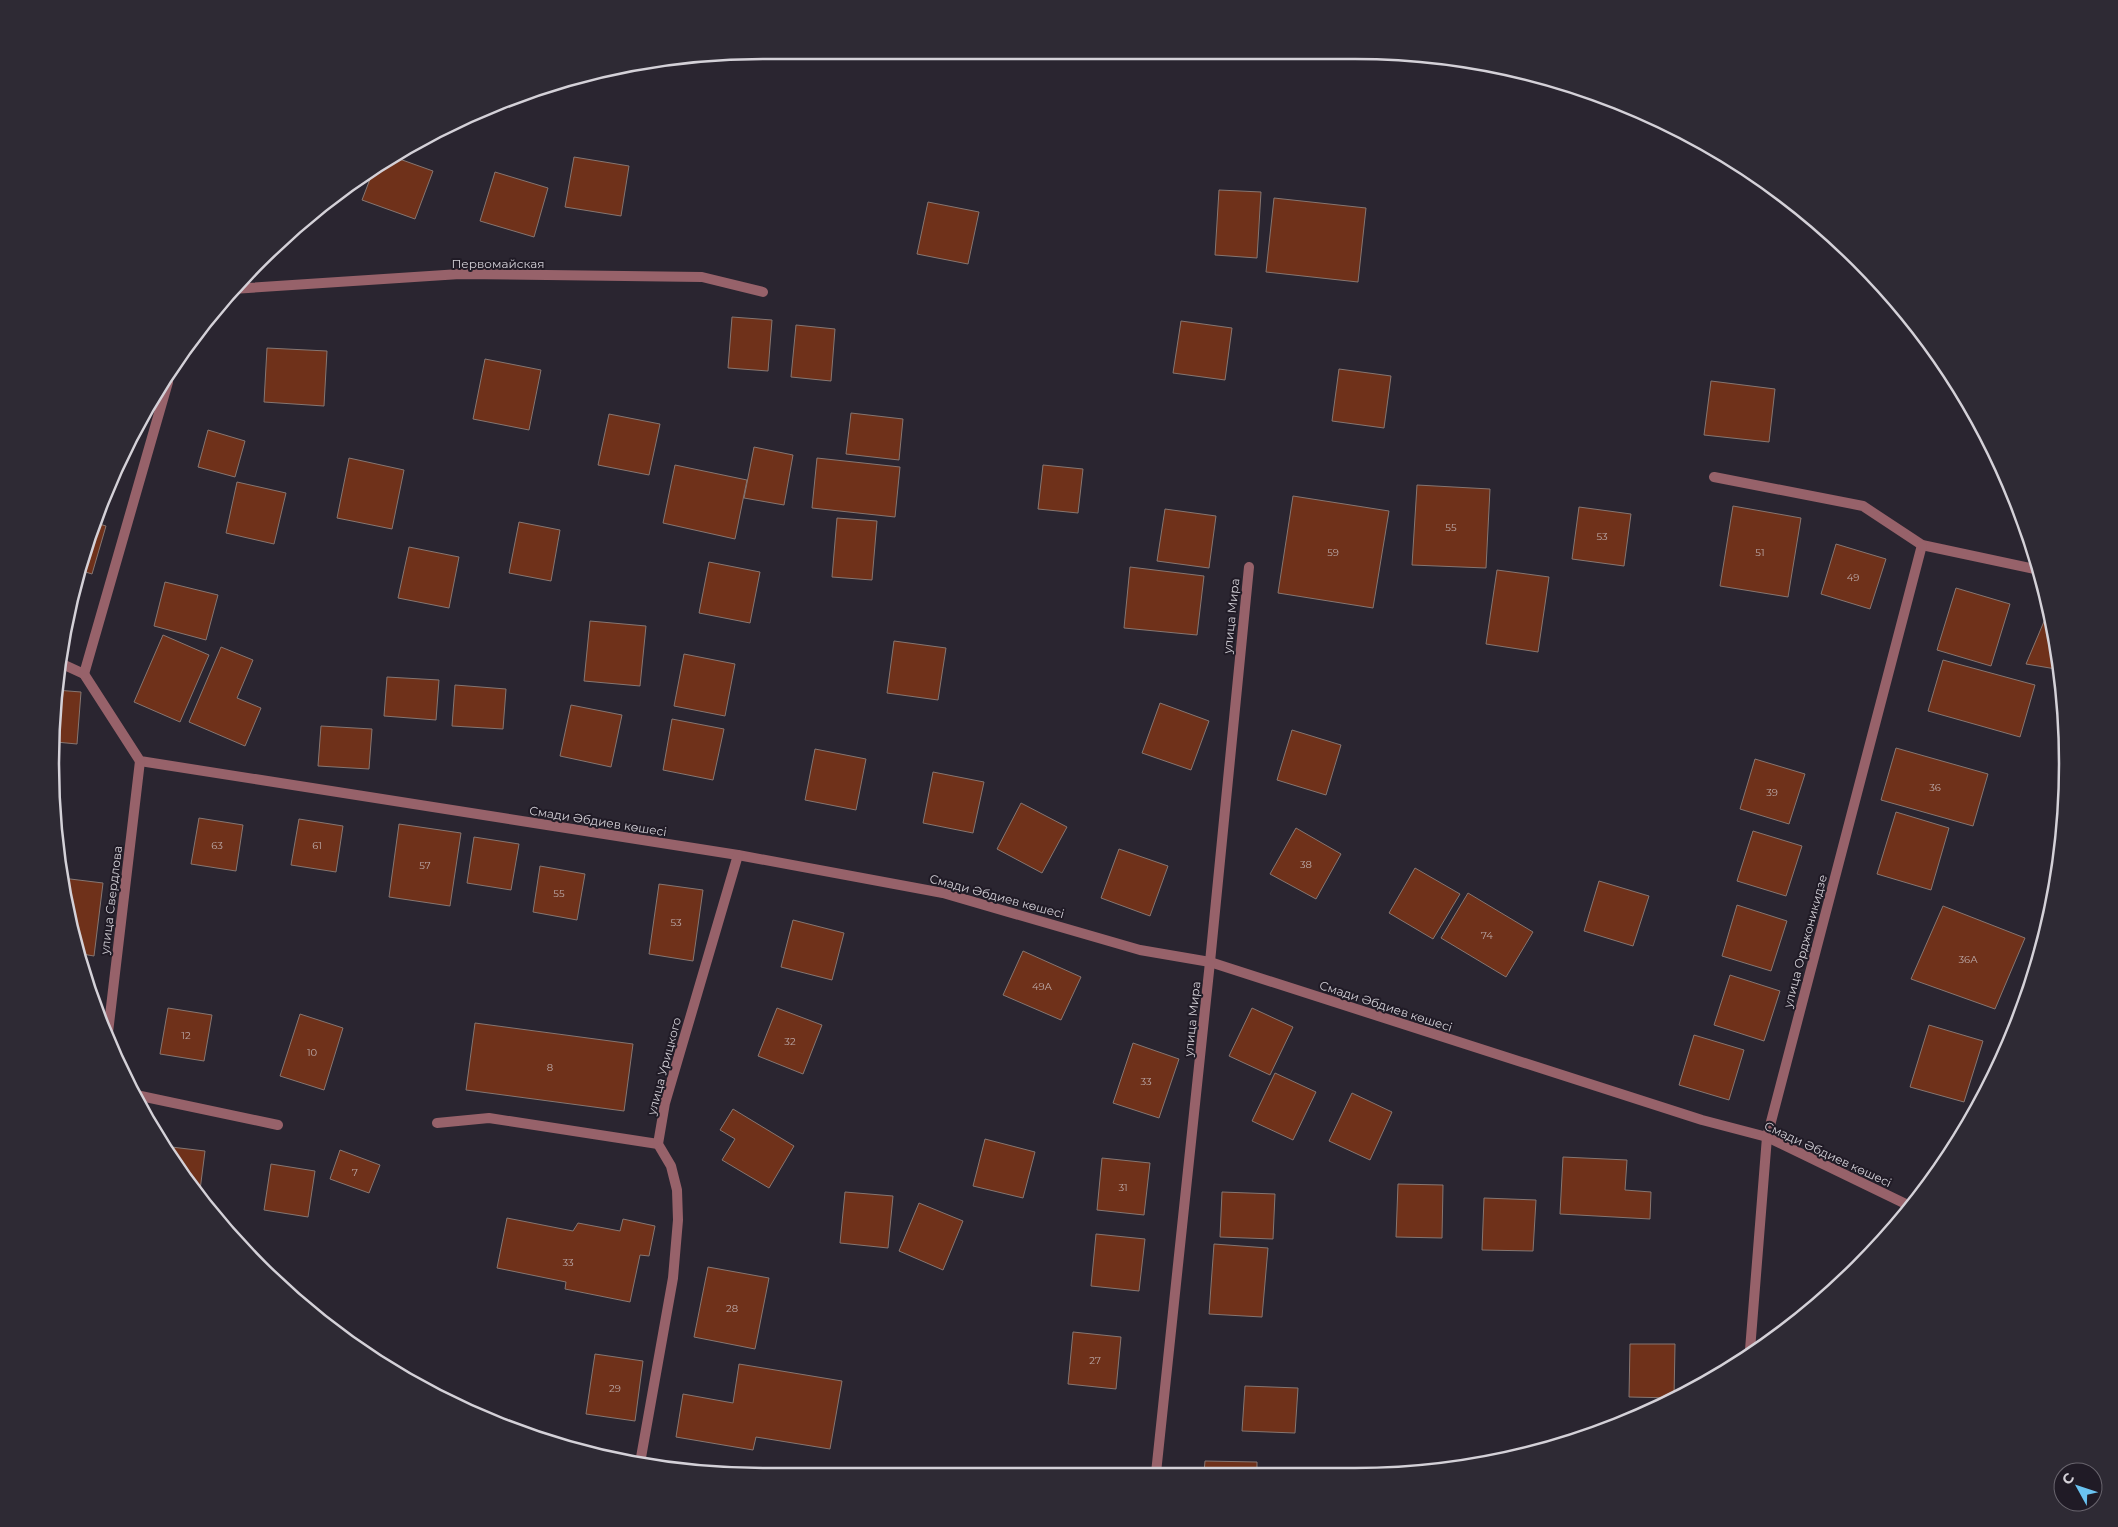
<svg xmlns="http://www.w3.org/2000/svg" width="2118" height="1527" viewBox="0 0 2118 1527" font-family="Montserrat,sans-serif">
  <rect width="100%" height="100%" fill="#2a2530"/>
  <!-- building -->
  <g fill="#6f311a" stroke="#867671">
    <polygon points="391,156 433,171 415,219 362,200 375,166"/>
    <polygon points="574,157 629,166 621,216 565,207"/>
    <polygon points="495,172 548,188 534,237 480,221"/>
    <polygon points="1219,190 1261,192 1257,258 1215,255"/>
    <polygon points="1274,198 1366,208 1358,282 1266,272"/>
    <polygon points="928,202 979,212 968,264 917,254"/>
    <polygon points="732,317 772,320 768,371 728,368"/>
    <polygon points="1181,321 1232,328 1225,380 1173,373"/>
    <polygon points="796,325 835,329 831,381 791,377"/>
    <polygon points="267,348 327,351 324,406 264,402"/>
    <polygon points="485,359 541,370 529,430 473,419"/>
    <polygon points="1339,369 1391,376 1384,428 1332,421"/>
    <polygon points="1711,381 1775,389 1769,442 1704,435"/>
    <polygon points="851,413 903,419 899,460 846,454"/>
    <polygon points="609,414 660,424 649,475 598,465"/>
    <polygon points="208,430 245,441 235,477 198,467"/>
    <polygon points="754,447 793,455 784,505 744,498"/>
    <polygon points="349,458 404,470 392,529 337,518"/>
    <polygon points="817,458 900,467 895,517 812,508"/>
    <polygon points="675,465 747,480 735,539 663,523"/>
    <polygon points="1043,465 1083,469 1078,513 1038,509"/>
    <polygon points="237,482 286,493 274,544 226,533"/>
    <polygon points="1417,485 1490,489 1486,568 1412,565"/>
    <polygon points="1293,496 1389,511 1373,608 1278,593"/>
    <polygon points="1733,506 1801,518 1788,597 1720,586"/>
    <polygon points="1579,507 1631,514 1624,566 1572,559"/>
    <polygon points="1165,509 1216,516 1209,568 1157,561"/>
    <polygon points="837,518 877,521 872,580 832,577"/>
    <polygon points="93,522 106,526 92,574 79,570 88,534"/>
    <polygon points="519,522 560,530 551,581 509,573"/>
    <polygon points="1836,544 1886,559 1870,609 1821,594"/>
    <polygon points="409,547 459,557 449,608 398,598"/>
    <polygon points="709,562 760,572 750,623 699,613"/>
    <polygon points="1130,567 1204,576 1197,635 1124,628"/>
    <polygon points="1497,570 1549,577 1538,652 1486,644"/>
    <polygon points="165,582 218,595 206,640 154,626"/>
    <polygon points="1956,588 2010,604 1991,666 1937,650"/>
    <polygon points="2048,612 2062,670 2026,664"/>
    <polygon points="590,621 646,626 640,686 584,681"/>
    <polygon points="163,635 209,655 180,722 134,702"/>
    <polygon points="894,641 946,648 938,700 887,693"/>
    <polygon points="221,647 253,660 237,698 261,708 245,746 189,722"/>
    <polygon points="684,654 735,664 725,716 674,706"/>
    <polygon points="1943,660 2035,685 2020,737 1928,711"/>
    <polygon points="387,677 439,680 436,720 384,716"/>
    <polygon points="455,685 506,689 503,729 452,726"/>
    <polygon points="56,690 81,692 77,744 56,742"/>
    <polygon points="1160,703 1209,721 1191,770 1142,753"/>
    <polygon points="571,705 622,715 611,767 560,756"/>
    <polygon points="672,719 724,729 713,780 663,770"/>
    <polygon points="321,726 372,729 369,769 318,766"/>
    <polygon points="1292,730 1341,745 1326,795 1277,780"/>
    <polygon points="1896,748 1988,774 1973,826 1881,800"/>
    <polygon points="815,749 866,759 856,810 805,800"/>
    <polygon points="1755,759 1805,774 1789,824 1740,809"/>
    <polygon points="933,772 984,782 973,833 923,823"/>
    <polygon points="1021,803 1067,827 1042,873 997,849"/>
    <polygon points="1896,812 1949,828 1931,890 1877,874"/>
    <polygon points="199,818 243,825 236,871 191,864"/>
    <polygon points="299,819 343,826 336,872 291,865"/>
    <polygon points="399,824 461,833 450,906 389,897"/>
    <polygon points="1296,828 1341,854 1316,899 1270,874"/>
    <polygon points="1753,831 1802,846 1786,896 1737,881"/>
    <polygon points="474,837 519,844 511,890 467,883"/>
    <polygon points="1119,849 1168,866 1150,916 1101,898"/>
    <polygon points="540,866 585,874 577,920 533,912"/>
    <polygon points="1415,868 1460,894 1433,939 1389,913"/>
    <polygon points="62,878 103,883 94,956 82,954"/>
    <polygon points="1599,881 1649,896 1633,946 1584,931"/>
    <polygon points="659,884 703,890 693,961 649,954"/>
    <polygon points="1468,893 1533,932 1506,977 1441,938"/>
    <polygon points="1737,905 1787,921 1771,971 1722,956"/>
    <polygon points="1943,906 2025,938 1995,1009 1911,979"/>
    <polygon points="793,920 844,933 832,980 781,967"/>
    <polygon points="1023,951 1081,977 1061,1020 1003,995"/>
    <polygon points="1730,975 1780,991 1764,1041 1714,1025"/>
    <polygon points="168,1008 212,1015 204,1061 160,1054"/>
    <polygon points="777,1008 822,1025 803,1074 758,1056"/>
    <polygon points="1252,1008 1293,1027 1270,1075 1229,1056"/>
    <polygon points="300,1014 343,1028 324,1090 280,1076"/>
    <polygon points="475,1023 633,1044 624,1111 466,1090"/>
    <polygon points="1929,1025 1983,1041 1964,1102 1910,1087"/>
    <polygon points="1694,1035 1744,1050 1729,1100 1679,1085"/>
    <polygon points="1133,1043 1179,1059 1159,1118 1113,1103"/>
    <polygon points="1275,1073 1316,1092 1293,1140 1252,1121"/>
    <polygon points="1352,1093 1392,1112 1370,1160 1329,1141"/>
    <polygon points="733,1109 794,1146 769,1188 722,1160 735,1139 720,1130"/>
    <polygon points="985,1139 1035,1152 1023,1198 973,1186"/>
    <polygon points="163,1146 205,1151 199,1198 170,1160"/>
    <polygon points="340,1150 380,1165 369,1193 330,1179"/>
    <polygon points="1563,1157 1627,1160 1625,1190 1651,1192 1650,1219 1560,1214"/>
    <polygon points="1102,1158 1150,1163 1144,1215 1097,1210"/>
    <polygon points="271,1164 315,1171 308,1217 264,1210"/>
    <polygon points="1398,1184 1443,1185 1442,1238 1396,1237"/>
    <polygon points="845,1192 893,1196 888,1248 840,1243"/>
    <polygon points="1222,1192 1275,1194 1273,1239 1220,1237"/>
    <polygon points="1484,1198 1536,1200 1533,1251 1482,1250"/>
    <polygon points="919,1203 963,1221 943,1270 899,1251"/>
    <polygon points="507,1218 573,1231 578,1223 620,1231 623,1219 655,1226 649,1256 640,1255 630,1302 565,1289 566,1282 497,1268"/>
    <polygon points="1096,1234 1145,1239 1139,1291 1091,1286"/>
    <polygon points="1214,1244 1268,1248 1262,1317 1209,1314"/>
    <polygon points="708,1267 769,1278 755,1349 694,1337"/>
    <polygon points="1073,1332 1121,1337 1116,1389 1068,1384"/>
    <polygon points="1630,1344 1675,1344 1674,1398 1629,1397"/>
    <polygon points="595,1354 643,1361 635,1421 586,1414"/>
    <polygon points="739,1364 842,1381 830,1449 756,1437 753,1450 676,1437 683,1394 733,1403"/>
    <polygon points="1245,1386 1298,1388 1295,1433 1242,1431"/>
    <polygon points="1205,1461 1257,1462 1257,1472 1204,1472"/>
  </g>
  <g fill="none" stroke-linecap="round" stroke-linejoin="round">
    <!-- service -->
    <g stroke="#97626a" stroke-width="10">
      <polyline points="1714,477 1863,506 1922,545 2039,570"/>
      <polyline points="136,1095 278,1125"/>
      <polyline points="437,1123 489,1118 658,1144"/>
    </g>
    <!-- minor -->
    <g stroke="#97626a" stroke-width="10">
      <polyline points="232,289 460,274 702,277 763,292"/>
      <polyline points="58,662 84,674 140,761 738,855 943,893 1140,950 1210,962 1702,1120 1767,1137 1912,1207"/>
      <polyline points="84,674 168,382"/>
      <polyline points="107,1041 140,761"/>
      <polyline points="1750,1350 1767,1137 1922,545"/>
      <polyline points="640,1463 673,1278 678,1220 677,1190 671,1166 658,1144 665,1103 738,855"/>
      <polyline points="1156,1473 1210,962 1249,567"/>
    </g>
  </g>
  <g text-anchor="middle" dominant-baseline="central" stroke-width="4" stroke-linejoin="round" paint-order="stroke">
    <!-- number labels -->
    <g font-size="10" fill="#bba9a8">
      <text x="1451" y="527">55</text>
      <text x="1602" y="536">53</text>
      <text x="1333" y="552">59</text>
      <text x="1760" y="552">51</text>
      <text x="1853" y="577">49</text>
      <text x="1935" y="787">36</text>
      <text x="1772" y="792">39</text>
      <text x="217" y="845">63</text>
      <text x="317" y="845">61</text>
      <text x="1306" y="864">38</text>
      <text x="425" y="865">57</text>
      <text x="559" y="893">55</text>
      <text x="676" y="922">53</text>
      <text x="1487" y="935">74</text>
      <text x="1968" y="959">36А</text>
      <text x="1042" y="986">49А</text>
      <text x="186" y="1035">12</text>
      <text x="790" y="1041">32</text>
      <text x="312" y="1052">10</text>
      <text x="550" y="1067">8</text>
      <text x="1146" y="1081">33</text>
      <text x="355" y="1172">7</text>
      <text x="1123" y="1187">31</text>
      <text x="568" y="1262">33</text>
      <text x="732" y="1308">28</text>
      <text x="1095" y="1360">27</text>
      <text x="615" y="1388">29</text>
    </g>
    <!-- street labels -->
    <g font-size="12" fill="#d4d1d8" stroke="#201b26">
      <text x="498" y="263">Первомайская</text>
      <text transform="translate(1231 616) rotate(-84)">улица Мира</text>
      <text transform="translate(598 821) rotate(9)">Смади Әбдиев көшесі</text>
      <text transform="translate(997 896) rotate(15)">Смади Әбдиев көшесі</text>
      <text transform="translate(111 900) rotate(-83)">улица Свердлова</text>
      <text transform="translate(1805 941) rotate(-75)">улица Орджоникидзе</text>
      <text transform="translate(1386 1006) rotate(18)">Смади Әбдиев көшесі</text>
      <text transform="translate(1192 1019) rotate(-84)">улица Мира</text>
      <text transform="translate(664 1066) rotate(-75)">улица Урицкого</text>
      <text transform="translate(1828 1154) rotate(25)">Смади Әбдиев көшесі</text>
    </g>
  </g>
  <!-- crop -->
  <path d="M0 0H2118V1527H0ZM763 59H1355A704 704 0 0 1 2059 763V764A704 704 0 0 1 1355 1468H763A704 704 0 0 1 59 764V763A704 704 0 0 1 763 59Z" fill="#2e2a34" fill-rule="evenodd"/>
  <path fill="none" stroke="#d4d1d8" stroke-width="2.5" d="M763 59H1355A704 704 0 0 1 2059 763V764A704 704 0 0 1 1355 1468H763A704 704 0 0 1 59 764V763A704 704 0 0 1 763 59Z"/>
  <!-- north arrow -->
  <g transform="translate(2078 1487) rotate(310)"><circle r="24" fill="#201b26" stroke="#68646d"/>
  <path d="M0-4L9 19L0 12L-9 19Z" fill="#6ac3f1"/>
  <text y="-8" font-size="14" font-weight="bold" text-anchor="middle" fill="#d4d1d8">С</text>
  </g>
</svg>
